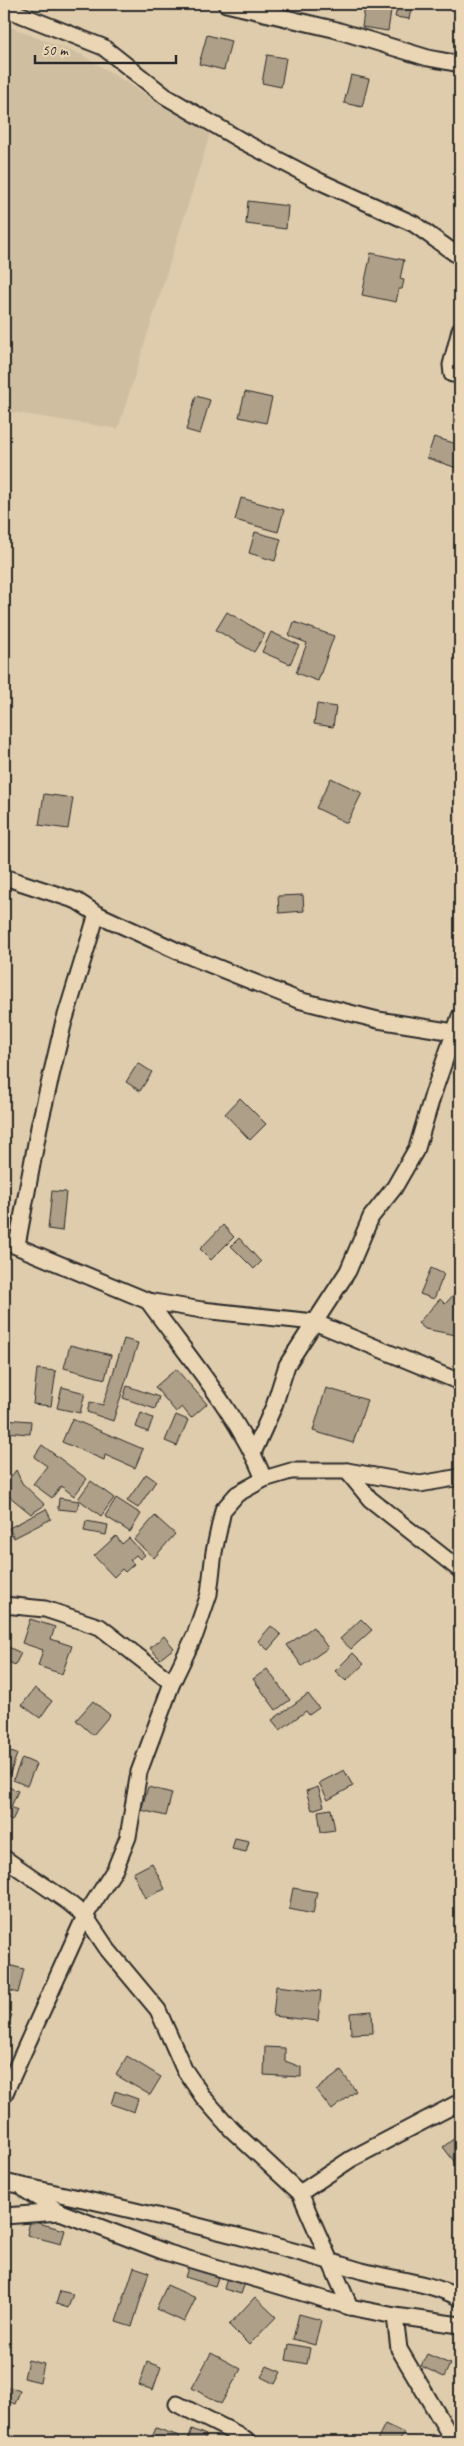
<svg xmlns="http://www.w3.org/2000/svg" width="464" height="2446" viewBox="0 0 464 2446" font-family="Caveat,sans-serif">
  <rect width="100%" height="100%" fill="#dfccac"/>
  <filter id="ink" filterUnits="userSpaceOnUse"><feTurbulence type="fractalNoise" baseFrequency=".02" numOctaves="2"/><feDisplacementMap in="SourceGraphic" scale="10" xChannelSelector="R" yChannelSelector="G"/><feConvolveMatrix kernelMatrix="1 2 1 2 8 2 1 2 1" color-interpolation-filters="sRGB"/></filter>
  <g filter="url(#ink)">
    <!-- built -->
    <polygon fill="#d0bea1" points="4,25 82,55 210,134 118,429 4,411"/>
    <!-- building -->
    <g fill="#ad9f88" stroke="#2b2b2b">
      <polygon points="288,4 304,4 303,9 288,6"/>
      <polygon points="365,4 392,4 388,31 362,27"/>
      <polygon points="398,4 412,5 409,19 395,17"/>
      <polygon points="207,35 231,41 224,70 199,64"/>
      <polygon points="267,55 286,58 281,87 262,83"/>
      <polygon points="351,75 369,79 362,107 344,103"/>
      <polygon points="248,201 288,206 286,229 246,224"/>
      <polygon points="371,253 404,260 400,279 404,280 402,289 399,289 396,302 362,295"/>
      <polygon points="245,392 272,398 266,423 239,417"/>
      <polygon points="196,396 210,400 200,434 186,430"/>
      <polygon points="434,437 460,445 460,469 427,458"/>
      <polygon points="241,498 284,510 278,532 235,520"/>
      <polygon points="255,532 281,539 275,561 249,553"/>
      <polygon points="227,612 265,634 254,652 216,630"/>
      <polygon points="294,622 334,636 318,681 296,673 307,643 289,636"/>
      <polygon points="271,632 299,645 290,664 262,652"/>
      <polygon points="317,704 336,707 333,727 314,724"/>
      <polygon points="331,778 362,793 347,823 316,808"/>
      <polygon points="44,794 73,798 68,829 39,825"/>
      <polygon points="303,895 304,911 279,913 278,896"/>
      <polygon points="138,1063 152,1072 140,1091 126,1082"/>
      <polygon points="240,1098 266,1124 250,1140 225,1114"/>
      <polygon points="52,1191 66,1192 62,1231 48,1229"/>
      <polygon points="223,1225 234,1237 211,1260 200,1249"/>
      <polygon points="239,1238 261,1262 254,1269 231,1246"/>
      <polygon points="431,1268 444,1274 434,1299 420,1294"/>
      <polygon points="460,1288 460,1331 456,1335 425,1329 418,1323 440,1299 445,1304"/>
      <polygon points="124,1339 138,1343 113,1421 87,1412 90,1402 103,1405"/>
      <polygon points="70,1345 111,1355 105,1379 64,1368"/>
      <polygon points="37,1369 56,1371 51,1406 33,1404"/>
      <polygon points="176,1369 207,1404 191,1418 182,1407 176,1412 155,1387"/>
      <polygon points="127,1386 159,1397 155,1409 123,1398"/>
      <polygon points="62,1387 85,1393 80,1413 57,1408"/>
      <polygon points="326,1388 367,1400 353,1443 313,1431"/>
      <polygon points="141,1413 153,1418 148,1432 136,1427"/>
      <polygon points="176,1415 188,1420 177,1446 165,1441"/>
      <polygon points="4,1419 31,1421 30,1434 4,1432"/>
      <polygon points="72,1419 143,1449 135,1468 105,1455 104,1460 62,1442"/>
      <polygon points="42,1445 87,1479 74,1496 61,1486 52,1498 33,1484 47,1466 34,1457"/>
      <polygon points="16,1470 22,1483 45,1505 31,1514 4,1492 4,1486"/>
      <polygon points="146,1474 156,1481 138,1508 127,1501"/>
      <polygon points="91,1481 114,1498 101,1516 78,1499"/>
      <polygon points="59,1498 79,1501 77,1511 58,1509"/>
      <polygon points="116,1498 141,1514 130,1532 105,1516"/>
      <polygon points="46,1509 51,1519 14,1538 9,1528"/>
      <polygon points="155,1516 175,1534 154,1558 134,1540"/>
      <polygon points="86,1521 108,1525 106,1535 84,1531"/>
      <polygon points="4,1530 9,1541 4,1543"/>
      <polygon points="116,1536 122,1544 129,1538 145,1555 140,1559 136,1555 130,1560 134,1564 125,1572 122,1569 114,1577 94,1556"/>
      <polygon points="30,1619 55,1627 51,1639 72,1646 62,1674 38,1666 43,1650 22,1643"/>
      <polygon points="361,1619 372,1630 351,1649 340,1639"/>
      <polygon points="271,1626 281,1635 268,1650 258,1641"/>
      <polygon points="313,1627 328,1648 302,1666 287,1645"/>
      <polygon points="164,1636 174,1648 160,1659 150,1648"/>
      <polygon points="4,1645 21,1653 15,1665 4,1660"/>
      <polygon points="353,1653 364,1664 346,1681 335,1671"/>
      <polygon points="267,1669 290,1700 276,1710 253,1679"/>
      <polygon points="35,1688 52,1701 40,1718 22,1705"/>
      <polygon points="308,1694 319,1708 309,1715 306,1711 280,1730 272,1720"/>
      <polygon points="93,1701 110,1715 93,1735 76,1720"/>
      <polygon points="4,1750 17,1754 10,1774 4,1772"/>
      <polygon points="22,1758 36,1764 27,1786 13,1780"/>
      <polygon points="344,1770 353,1786 328,1800 319,1783"/>
      <polygon points="4,1785 18,1791 11,1807 17,1810 12,1821 4,1817"/>
      <polygon points="148,1787 172,1793 166,1816 141,1810"/>
      <polygon points="318,1787 324,1806 312,1810 306,1791"/>
      <polygon points="331,1809 335,1830 321,1832 318,1811"/>
      <polygon points="235,1838 249,1841 246,1852 232,1849"/>
      <polygon points="152,1863 165,1889 145,1898 133,1873"/>
      <polygon points="293,1888 317,1892 313,1914 289,1909"/>
      <polygon points="4,1964 24,1969 18,1993 4,1989"/>
      <polygon points="276,1986 321,1991 318,2021 273,2016"/>
      <polygon points="372,2011 373,2033 351,2034 350,2013"/>
      <polygon points="4,2012 12,2015 4,2034"/>
      <polygon points="265,2047 285,2048 285,2061 301,2067 301,2077 264,2075"/>
      <polygon points="127,2056 161,2077 150,2095 116,2075"/>
      <polygon points="341,2071 356,2091 332,2110 316,2090"/>
      <polygon points="115,2091 138,2099 134,2112 111,2104"/>
      <polygon points="460,2134 460,2169 443,2147"/>
      <polygon points="30,2221 65,2230 61,2244 27,2235"/>
      <polygon points="189,2265 219,2275 215,2286 185,2277"/>
      <polygon points="134,2267 149,2272 132,2327 116,2322"/>
      <polygon points="227,2277 245,2283 241,2294 224,2289"/>
      <polygon points="167,2285 196,2298 184,2322 156,2309"/>
      <polygon points="60,2291 73,2294 68,2308 56,2304"/>
      <polygon points="255,2297 276,2317 249,2345 229,2325"/>
      <polygon points="299,2314 321,2320 315,2345 293,2339"/>
      <polygon points="289,2344 310,2348 307,2364 286,2360"/>
      <polygon points="211,2353 241,2369 221,2404 192,2388"/>
      <polygon points="427,2354 450,2364 444,2377 421,2366"/>
      <polygon points="28,2360 44,2364 40,2382 24,2378"/>
      <polygon points="147,2362 161,2367 153,2390 139,2385"/>
      <polygon points="267,2366 281,2372 275,2384 261,2377"/>
      <polygon points="4,2385 20,2391 15,2404 4,2400"/>
      <polygon points="385,2424 404,2433 399,2442 376,2442"/>
      <polygon points="156,2428 179,2436 177,2442 150,2442"/>
      <polygon points="192,2429 206,2435 203,2442 187,2442"/>
      <polygon points="431,2434 450,2442 427,2442"/>
    </g>
    <g fill="none" stroke-linecap="round" stroke-linejoin="round">
      <defs>
        <g id="street">
          <polyline points="226,4 333,29 428,58 460,64"/>
          <polyline points="4,8 103,47 165,96 242,141 319,181 414,224 460,257"/>
          <polyline points="452,374 451,365 460,330"/>
          <polyline points="4,877 77,901 97,914 184,954 298,1000 378,1020 454,1032"/>
          <polyline points="4,1241 148,1301 202,1310 314,1322 460,1382"/>
          <polyline points="17,1245 39,1127 63,1025 97,914"/>
          <path d="M148 1301C189 1358 238 1414 264 1479"/>
          <polyline points="253,1453 274,1406 287,1365 348,1271 371,1217 394,1188 417,1148 433,1094 460,1016"/>
          <polyline points="347,1471 370,1499 460,1570"/>
          <polyline points="4,1605 45,1609 100,1627 172,1683"/>
          <polyline points="4,1858 68,1902 85,1916 108,1950 158,2010 184,2069 203,2097 232,2130 300,2193 350,2307"/>
          <polyline points="4,2095 85,1916 115,1869 128,1837 139,1772 172,1683 195,1635 209,1594 214,1552 223,1510 237,1494 264,1479 291,1471 347,1471 420,1484 460,1477"/>
          <path d="M4 2182C124 2207 244 2235 362 2271 395 2280 429 2282 460 2298"/>
          <polyline points="25,2190 60,2212 165,2252 350,2307 395,2316 460,2325"/>
          <polyline points="300,2193 351,2159 460,2102"/>
          <polyline points="4,2216 60,2212"/>
          <polyline points="395,2316 399,2349 454,2442"/>
          <polyline points="177,2404 237,2434 248,2442"/>
        </g>
      </defs>
      <!-- street casing -->
      <use href="#street" stroke="#2b2b2b" stroke-width="19"/>
      <!-- street -->
      <use href="#street" stroke="#ead6b4" stroke-width="15"/>
    </g>
  </g>
  <!-- margin -->
  <rect width="464" height="2446" fill="none" stroke="#ead6b4" stroke-width="20"/>
  <rect x="10" y="10" width="444" height="2426" fill="none" stroke="#2b2b2b" stroke-width="2" filter="url(#ink)"/>
  <!-- scale -->
  <path d="M35 55v8h141v-8" fill="none" stroke="#2b2b2b" stroke-width="2.5"/>
  <text x="42" y="55" font-size="15" fill="#2b2b2b" stroke="#ead6b4" stroke-width="4" paint-order="stroke">50 m</text>
</svg>
